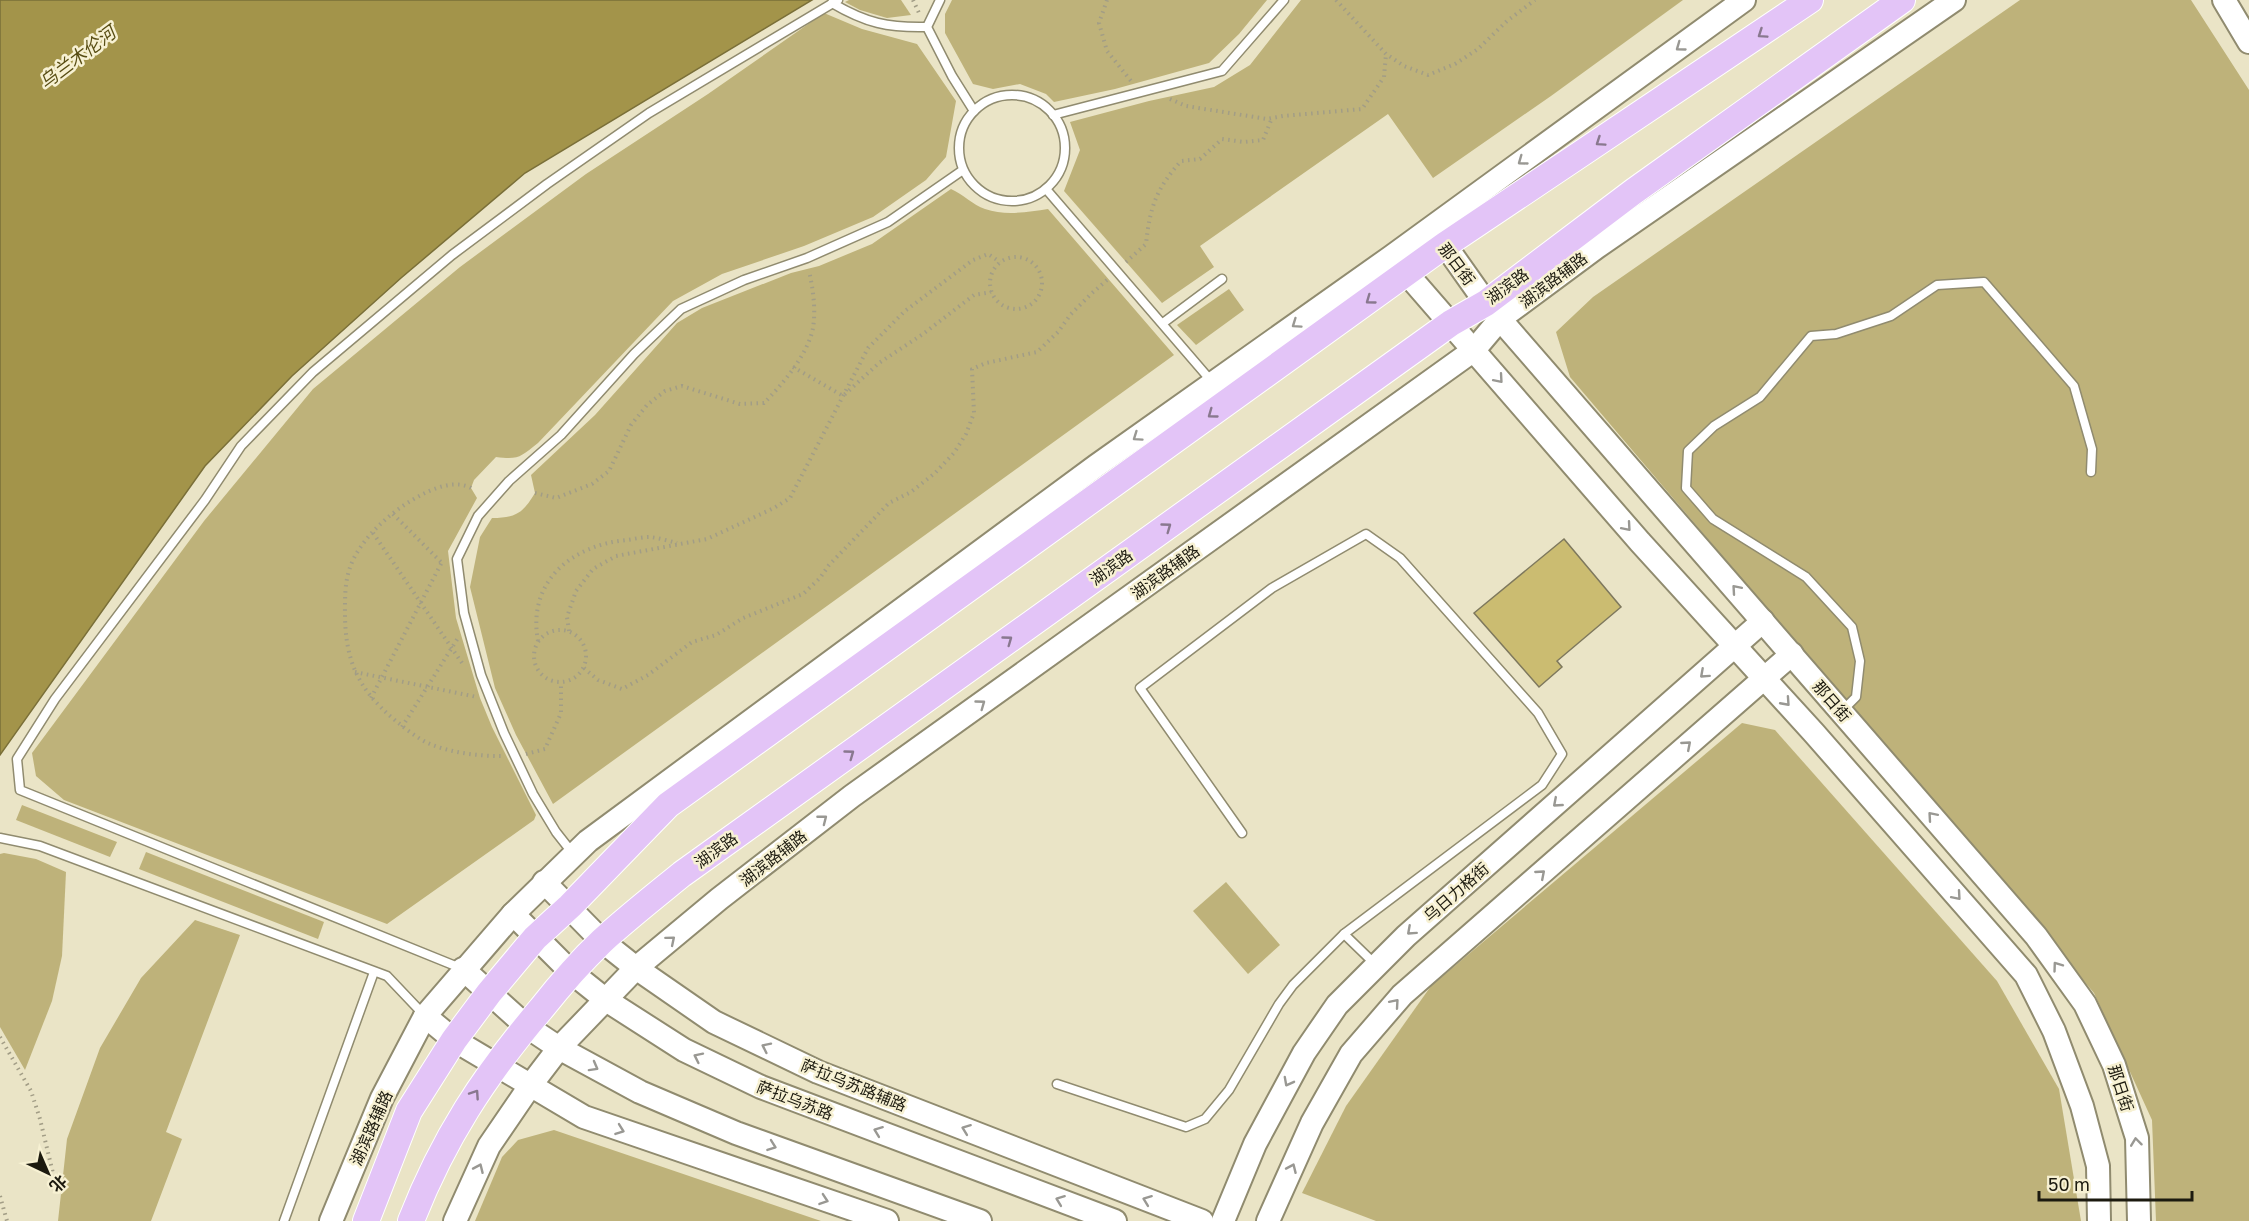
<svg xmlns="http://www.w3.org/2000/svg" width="2249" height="1221" viewBox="0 0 2249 1221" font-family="'Golos Text','Noto Sans SC',sans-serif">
  <rect width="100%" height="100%" fill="#eae4c6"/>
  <!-- green -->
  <g fill="#beb27a">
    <polygon points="849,0 901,0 911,15 887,18 860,10 845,2"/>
    <polygon points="952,0 1267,0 1239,34 1209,63 1115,89 1054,102 1046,94 1020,84 993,89 973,84 945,33 945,14"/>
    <polygon points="1301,0 1683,0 1551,96 1433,178 1388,114 1200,246 1214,267 1162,303 1064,191 1080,150 1070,122 1149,101 1214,87 1250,65"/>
    <polygon points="2020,0 2191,0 2249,90 2249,1221 2156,1221 2152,1120 2094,993 1570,377 1556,332 1593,297"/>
    <path d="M824 13 862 29 917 44 956 101 946 157 926 180 873 217 804 246 722 274 673 301 538 443C520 457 519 460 496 457L474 480 471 488 477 498 448 551 456 618 480 698 492 727 536 815 534 820 387 924 64 800 36 776 32 753 204 521 313 389 460 267 586 174 708 94Z"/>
    <path d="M951 189C963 194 973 205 985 209 1005 216 1028 212 1048 209L1174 355 553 804 516 735 495 688 470 587 480 537 492 518C516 518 523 513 535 493L531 475 595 415 677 323 702 308 791 273 819 266 872 244Z"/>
    <polygon points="1229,289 1244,310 1196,345 1177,325"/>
    <polygon points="1742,723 1775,730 1997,981 2059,1089 2081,1221 1376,1221 1302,1193 1346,1106 1431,986"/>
    <polygon points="22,805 117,842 110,857 16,820"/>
    <polygon points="146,852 324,922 318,939 139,869"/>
    <polygon points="4,853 36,859 66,872 62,956 52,1001 25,1070 0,1027 0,854"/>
    <polygon points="1226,882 1280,945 1248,974 1193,911"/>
    <polygon points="195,920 240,935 166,1132 182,1139 151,1221 58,1221 67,1139 100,1048 141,978"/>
    <polygon points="554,1130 821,1221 475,1221 502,1157 518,1140"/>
  </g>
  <!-- water -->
  <polygon fill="#a3944a" stroke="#7a6f38" stroke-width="1.5" points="0,0 812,0 525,173 401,278 292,376 205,466 0,755"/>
  <!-- building -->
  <polygon fill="#cbbc71" stroke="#7e785d" stroke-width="1.5" points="1564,539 1621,607 1557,661 1562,667 1539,687 1474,613"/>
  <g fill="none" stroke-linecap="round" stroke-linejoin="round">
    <defs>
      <g id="lane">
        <polyline points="940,0 927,27 952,76 974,111"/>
        <path d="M832 3C866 23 888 28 927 27"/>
        <circle cx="1012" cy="148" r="53"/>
        <polyline points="1053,115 1222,71 1284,0"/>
        <polyline points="1046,189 1213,383"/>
        <polyline points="1163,323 1222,279"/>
        <polyline points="1842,711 1856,697 1860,661 1852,627 1806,577 1713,519 1686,488 1688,451 1714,426 1760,397 1811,336 1836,334 1891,316 1937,285 1984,282 2074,386 2092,449 2091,472"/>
        <polyline points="0,838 40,846 387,976 425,1016"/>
        <polyline points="567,846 556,832 533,794 504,733 481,675 464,613 457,559 478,516 509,481 561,435 634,354 681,309 744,280 807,258 888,222 963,170"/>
        <polyline points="1344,934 1376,965"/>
        <polyline points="463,969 20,790 17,759 55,699 205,500 241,446 313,372 452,255 547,184 649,113 838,0"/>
        <polyline points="1057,1084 1186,1127 1205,1119 1229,1090 1279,1004 1293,985 1344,934 1542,785 1562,754 1538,713 1400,558 1366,534 1272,588 1140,688 1242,833"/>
        <polyline points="284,1221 374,972"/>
      </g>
      <g id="secondary">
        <polyline points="2224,0 2249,42"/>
        <polyline points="1433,233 1445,245 1486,303 2036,936 2085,1004 2114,1065 2137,1138 2139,1221"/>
        <polyline points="1395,260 1640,542 1814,733 2026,975 2054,1031 2082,1106 2098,1166 2099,1221"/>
        <polyline points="544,882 602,941 636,968 714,1022 818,1072 1202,1221"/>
        <polyline points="513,914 571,972 606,1000 684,1050 761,1087 1115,1221"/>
        <polyline points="463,969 526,1026 559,1048 640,1092 736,1133 980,1221"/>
        <polyline points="425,1016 454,1040 584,1117 887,1221"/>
        <polyline points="331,1221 382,1098 425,1016 513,914 588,841 1096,466 1391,257 1744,0"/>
        <polyline points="455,1221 489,1146 530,1086 559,1048 636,968 719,899 852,796 1474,350 1501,318 1597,247 1954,0"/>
        <polyline points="1223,1221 1255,1144 1304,1053 1337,1005 1406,936 1763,621"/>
        <polyline points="1268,1221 1312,1123 1351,1054 1402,995 1792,654"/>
      </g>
      <g id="primary">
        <polyline points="366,1221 409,1111 454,1040 489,993 535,938 570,906 668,805 1445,245 1810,0"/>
        <path d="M411 1221C443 1139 484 1076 541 1009 560 985 580 962 602 941 627 918 655 896 682 874L1451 323 1486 303 1633 192 1902 0"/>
      </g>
    </defs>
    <!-- lane casing -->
    <use href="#lane" stroke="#908b6f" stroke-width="11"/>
    <!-- secondary casing -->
    <use href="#secondary" stroke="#908b6f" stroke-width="26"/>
    <!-- primary casing -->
    <use href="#primary" stroke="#fff" stroke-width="28"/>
    <!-- path -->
    <g stroke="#a29d86" stroke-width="4" stroke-dasharray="1.5 4.5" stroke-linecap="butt">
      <polyline points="913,0 919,13"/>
      <polyline points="1107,0 1099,23 1107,51 1131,81"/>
      <polyline points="1336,0 1386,54 1404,66 1428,75 1455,64 1478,49 1507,21 1535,0"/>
      <polyline points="1170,99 1186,106 1267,119 1283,116 1362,109 1384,77 1386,54"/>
      <circle cx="1016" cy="283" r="26"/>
      <path d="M1126 262 1146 244C1150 207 1156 189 1181 161L1200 159 1222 139 1244 142 1263 140 1272 118"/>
      <polyline points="793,367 843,396 879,363 923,334 974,295 991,292"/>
      <path d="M471 488C456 480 437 487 423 494 397 507 368 531 354 558 346 574 345 589 345 606 344 658 356 688 396 721 406 729 418 739 430 744 452 753 478 756 501 756"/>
      <path d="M535 493 556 498 592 484 609 471 631 425 647 405 665 391 682 386 740 404 764 403C783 384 808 354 813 328 816 309 813 289 809 271"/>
      <polyline points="393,514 442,563"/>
      <polyline points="373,533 462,663"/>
      <circle cx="560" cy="656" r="26"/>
      <polyline points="569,631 567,617 576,591 593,569 616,556 707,539 774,508 790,498 868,348 905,311 973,260 988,254 1000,262"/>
      <path d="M538 641C527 582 571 545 627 540 634 539 642 537 650 537 659 538 669 541 677 543"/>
      <polyline points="584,668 598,680 622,689 648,675 692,642 716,635 743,618 803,594 820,578 829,565 889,503 911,492 935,473 954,453 966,434 974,413 972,369 986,363 1037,352 1058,332 1071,314 1091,294 1107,280"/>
      <polyline points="355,672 477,697"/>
      <polyline points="371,698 443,560"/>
      <polyline points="402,727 458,638"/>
      <polyline points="526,754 545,749 561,713 561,682"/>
      <polyline points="0,1037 31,1091 40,1119 57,1190"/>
      <polyline points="0,1196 7,1221"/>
    </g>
    <!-- lane -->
    <use href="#lane" stroke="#fff" stroke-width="8"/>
    <!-- secondary -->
    <use href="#secondary" stroke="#fff" stroke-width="22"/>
    <!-- primary -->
    <use href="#primary" stroke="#e3c4f7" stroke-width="26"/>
  </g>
  <!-- one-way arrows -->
  <defs><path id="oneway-chevron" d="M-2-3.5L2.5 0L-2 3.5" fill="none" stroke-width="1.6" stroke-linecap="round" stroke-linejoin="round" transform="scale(1.5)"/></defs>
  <g stroke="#89788f">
    <use href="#oneway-chevron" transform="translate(1762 34) rotate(146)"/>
    <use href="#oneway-chevron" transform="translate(1600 142) rotate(146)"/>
    <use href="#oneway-chevron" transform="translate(1370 300) rotate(144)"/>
    <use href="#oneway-chevron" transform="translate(1212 414) rotate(144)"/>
    <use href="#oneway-chevron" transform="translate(1167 527) rotate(-36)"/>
    <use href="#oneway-chevron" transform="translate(1008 640) rotate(-36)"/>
    <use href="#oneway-chevron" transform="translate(850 754) rotate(-36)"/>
    <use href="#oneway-chevron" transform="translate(475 1094) rotate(-56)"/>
  </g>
  <g stroke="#999893">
    <use href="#oneway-chevron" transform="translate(1680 47) rotate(144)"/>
    <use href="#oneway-chevron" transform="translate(1522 161) rotate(144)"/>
    <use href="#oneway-chevron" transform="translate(1296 324) rotate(145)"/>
    <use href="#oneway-chevron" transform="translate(1499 379) rotate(49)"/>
    <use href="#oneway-chevron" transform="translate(1137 437) rotate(145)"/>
    <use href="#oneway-chevron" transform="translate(1627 527) rotate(49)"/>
    <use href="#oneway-chevron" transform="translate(1736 589) rotate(-131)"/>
    <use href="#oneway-chevron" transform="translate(1704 674) rotate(138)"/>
    <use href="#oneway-chevron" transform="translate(1786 702) rotate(48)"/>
    <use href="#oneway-chevron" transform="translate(981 704) rotate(-36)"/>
    <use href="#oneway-chevron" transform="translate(1687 745) rotate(-41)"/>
    <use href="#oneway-chevron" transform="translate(1557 803) rotate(139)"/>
    <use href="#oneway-chevron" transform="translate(1932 816) rotate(-131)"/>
    <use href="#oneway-chevron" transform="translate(823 819) rotate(-38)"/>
    <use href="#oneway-chevron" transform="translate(1541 874) rotate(-41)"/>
    <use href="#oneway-chevron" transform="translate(1957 896) rotate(49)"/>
    <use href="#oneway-chevron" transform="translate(1411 931) rotate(138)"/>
    <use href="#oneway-chevron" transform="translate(671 940) rotate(-40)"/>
    <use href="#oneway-chevron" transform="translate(2057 966) rotate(-126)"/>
    <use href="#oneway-chevron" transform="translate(1395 1003) rotate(-49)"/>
    <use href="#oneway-chevron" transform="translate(766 1047) rotate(-154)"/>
    <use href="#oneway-chevron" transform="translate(698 1057) rotate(-154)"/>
    <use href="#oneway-chevron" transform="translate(594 1067) rotate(29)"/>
    <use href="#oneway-chevron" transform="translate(1288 1082) rotate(118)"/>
    <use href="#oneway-chevron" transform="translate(966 1129) rotate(-159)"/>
    <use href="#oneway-chevron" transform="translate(620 1130) rotate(20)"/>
    <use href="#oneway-chevron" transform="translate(878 1131) rotate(-159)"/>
    <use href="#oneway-chevron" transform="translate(2136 1142) rotate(-97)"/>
    <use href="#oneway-chevron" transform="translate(772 1146) rotate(20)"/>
    <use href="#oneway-chevron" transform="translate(479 1168) rotate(-66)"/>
    <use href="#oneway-chevron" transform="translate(1292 1168) rotate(-66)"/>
    <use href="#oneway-chevron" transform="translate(824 1200) rotate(19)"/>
    <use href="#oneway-chevron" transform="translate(1060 1200) rotate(-159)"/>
    <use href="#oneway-chevron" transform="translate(1147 1200) rotate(-159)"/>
  </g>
  <g text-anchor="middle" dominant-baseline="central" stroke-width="5" stroke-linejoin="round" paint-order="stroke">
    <!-- street labels -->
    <g font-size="16" fill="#1c1a0f" stroke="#f7f1d3">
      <text transform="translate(1457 264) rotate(53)">那日街</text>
      <text transform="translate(1553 280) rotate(-37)">湖滨路辅路</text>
      <text transform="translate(1507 286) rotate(-36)">湖滨路</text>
      <text transform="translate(1111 567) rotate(-36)">湖滨路</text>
      <text transform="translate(1165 572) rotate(-36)">湖滨路辅路</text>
      <text transform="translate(1832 701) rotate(49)">那日街</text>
      <text transform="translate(716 850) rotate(-36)">湖滨路</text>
      <text transform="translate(773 858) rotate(-38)">湖滨路辅路</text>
      <text transform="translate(1456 892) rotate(-41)">乌日力格街</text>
      <text transform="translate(854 1085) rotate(22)">萨拉乌苏路辅路</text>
      <text transform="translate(2121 1088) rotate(72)">那日街</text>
      <text transform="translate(795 1100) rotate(21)">萨拉乌苏路</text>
      <text transform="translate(371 1128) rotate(-66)">湖滨路辅路</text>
    </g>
    <!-- water labels -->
    <g font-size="18" font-style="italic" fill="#584d13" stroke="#f7f1d3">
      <text transform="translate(77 57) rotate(-37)">乌兰木伦河</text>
    </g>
  </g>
  <!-- north arrow -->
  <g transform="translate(48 1173) rotate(136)" stroke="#f7f1d3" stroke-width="4.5" paint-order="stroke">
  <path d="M0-4.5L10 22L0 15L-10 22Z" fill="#1c1a0f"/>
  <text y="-9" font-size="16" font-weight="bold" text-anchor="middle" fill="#1c1a0f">北</text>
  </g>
  <!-- scale -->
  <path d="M2039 1191v9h153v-9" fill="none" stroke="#1c1a0f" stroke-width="3"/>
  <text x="2048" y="1191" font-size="18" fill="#1c1a0f" stroke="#f7f1d3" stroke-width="4.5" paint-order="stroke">50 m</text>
</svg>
